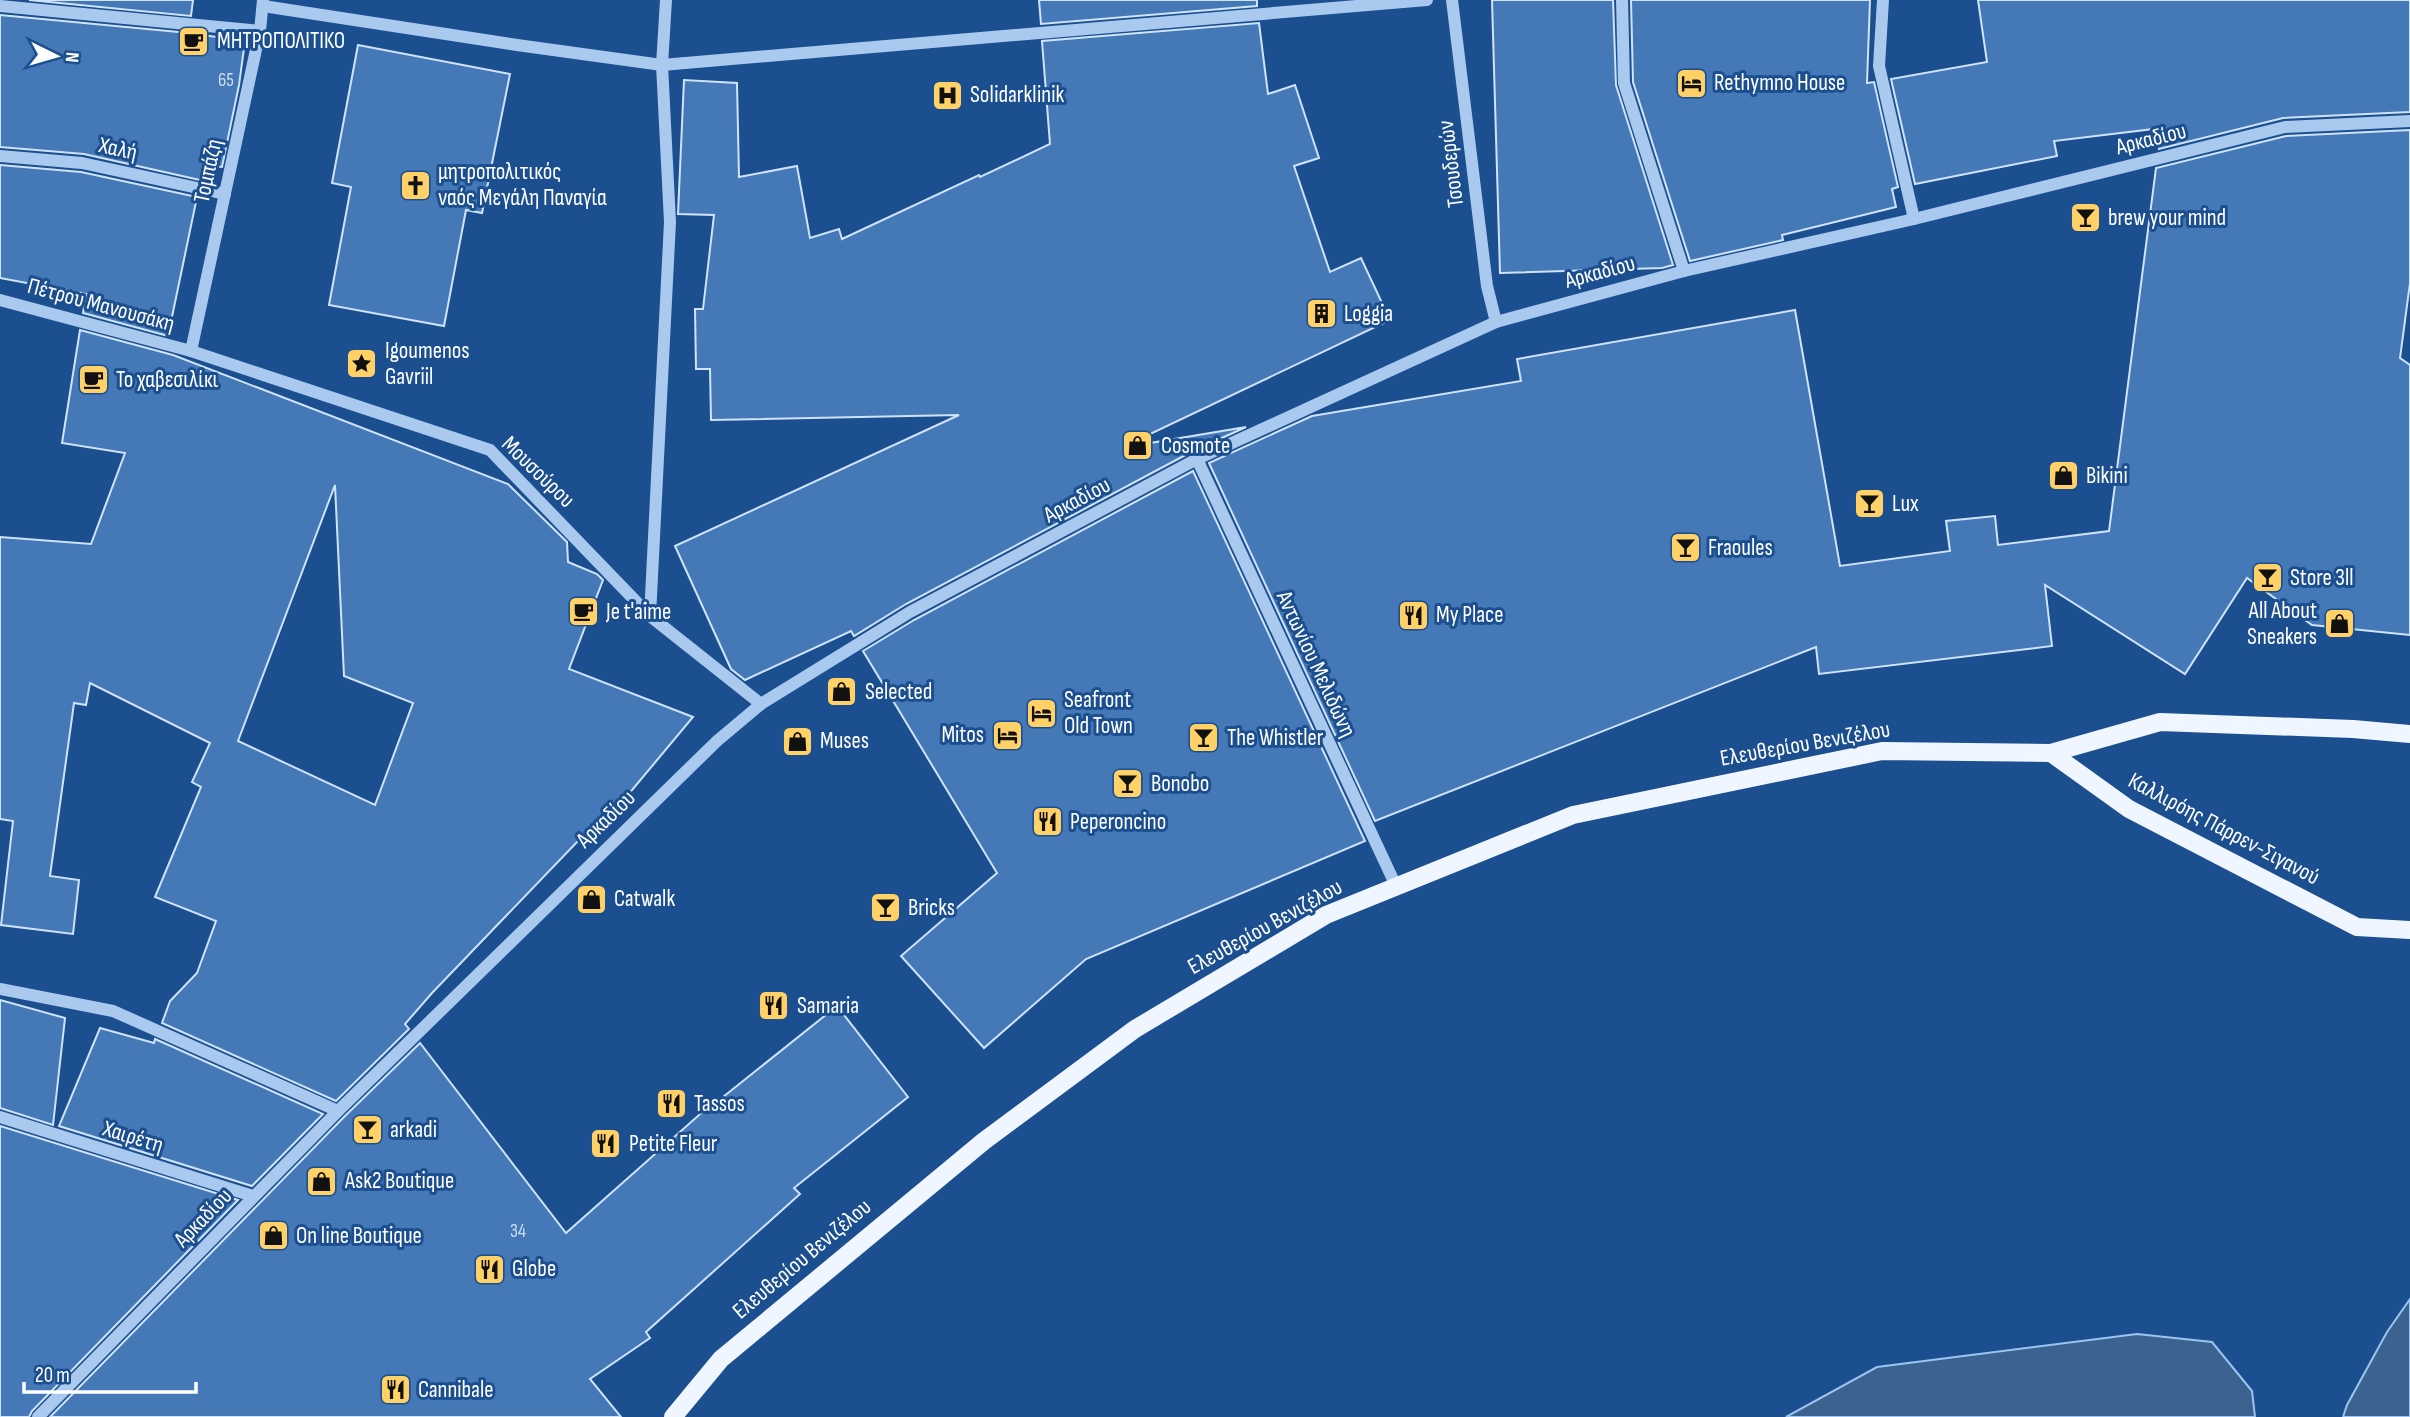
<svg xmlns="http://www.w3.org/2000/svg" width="2410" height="1417" viewBox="0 0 2410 1417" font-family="'Sofia Sans Condensed',sans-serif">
  <rect width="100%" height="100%" fill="#1b4f8f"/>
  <!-- water -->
  <g fill="#3c6290" stroke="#9cc4f0" stroke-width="2">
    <polygon points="2410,1299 2410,1417 2343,1417 2347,1405 2387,1332"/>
    <polygon points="2137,1334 2212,1342 2252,1391 2255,1417 1786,1417 1877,1367"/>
  </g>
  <!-- building -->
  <g fill="#4478b7" stroke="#cfe3fa" stroke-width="2" fill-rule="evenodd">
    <polygon points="29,0 193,0 191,16"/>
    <polygon points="1039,0 1257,0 1257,6 1041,24"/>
    <polygon points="1492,0 1613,0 1616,85 1673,265 1662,268 1500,273"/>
    <polygon points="1631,0 1870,0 1867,83 1874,82 1898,187 1892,189 1896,207 1782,235 1783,240 1690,261 1633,82"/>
    <polygon points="1978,0 2410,0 2410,112 2283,118 2159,149 2162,128 2054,141 2057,156 1915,184 1891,79 1987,62"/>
    <polygon points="0,15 189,33 245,41 239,85 222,167 203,165 200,180 84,154 0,147"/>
    <polygon points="1259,23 1268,94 1295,85 1319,158 1294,166 1330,272 1361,258 1390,320 1131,443 1132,446 1246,427 1193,451 906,604 854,636 851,631 745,680 731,669 675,546 959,415 711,420 710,369 696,369 695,309 703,309 714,215 678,214 684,80 737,83 739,177 797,166 810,238 839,229 842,239 979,175 980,177 1050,144 1042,41"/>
    <polygon points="358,45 510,74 482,213 466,210 444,326 329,305 351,187 332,183"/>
    <polygon points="2410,130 2410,283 2400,358 2410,365 2410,635 2312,625 2247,578 2185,674 2045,585 2052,646 1819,674 1816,647 1375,821 1209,463 1312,416 1521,381 1517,359 1795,310 1840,566 1950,551 1946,521 1995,516 1998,545 2109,531 2156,168 2286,136"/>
    <polygon points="0,165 81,172 197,197 168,336 83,313 86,294 0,278"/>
    <path d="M80 330 173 355 508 484 567 542 568 562 597 574 603 580 569 669 693 717 607 820 601 817 432 993 405 1024 409 1029 336 1101 162 1023 170 1001 197 973 216 921 155 897 201 787 192 782 210 743 90 683 86 705 74 703 50 876 79 880 73 934 1 925 13 821 0 819V537L91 544 125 453 62 443ZM335 485 344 676 413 703 375 805 238 741Z"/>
    <polygon points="1193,471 1365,841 1086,959 984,1048 901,956 997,873 863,651 914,620"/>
    <polygon points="0,1000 65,1018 53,1125 0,1108"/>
    <polygon points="837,1006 908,1097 794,1188 800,1194 646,1332 650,1338 590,1379 621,1417 50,1417 344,1117 420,1043 566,1233 717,1099 718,1101"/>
    <polygon points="100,1028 154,1043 155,1039 323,1114 252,1186 59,1126"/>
    <polygon points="0,1126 238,1200 32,1411 29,1417 0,1417"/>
  </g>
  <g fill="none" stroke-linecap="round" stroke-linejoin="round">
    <!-- minor -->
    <g stroke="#a9c9ee" stroke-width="12">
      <polyline points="1452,0 1487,286 1496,322"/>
      <polyline points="1622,0 1624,83 1684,271"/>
      <polyline points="1883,0 1879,66 1914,219"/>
      <polyline points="0,6 260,31"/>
      <polyline points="263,6 517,45 662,65 1427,0"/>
      <polyline points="0,156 82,163 225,194"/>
      <polyline points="0,300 191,351 490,450 650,616 761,704"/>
      <polyline points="191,351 260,31 263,0"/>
      <polyline points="1197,459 1396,886"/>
      <polyline points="650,616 670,222 662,65 666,0"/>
      <polyline points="0,989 113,1011 338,1111"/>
      <polyline points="0,1117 253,1196"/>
      <polyline points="38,1417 338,1111 717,741 761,704 910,612 1197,459 1496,322 1684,271 1914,219 2285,127 2410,121"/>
    </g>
    <!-- major -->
    <g stroke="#f0f6ff" stroke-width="18">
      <polyline points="2051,753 2129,809 2357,927 2410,930"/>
      <polyline points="673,1417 721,1359 984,1141 1135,1029 1326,915 1573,815 1882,751 2051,753 2160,722 2353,729 2410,734"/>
    </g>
  </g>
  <!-- icons -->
  <defs>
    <symbol id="cafe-square" viewBox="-11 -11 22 22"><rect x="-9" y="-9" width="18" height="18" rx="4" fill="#ffd166" stroke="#1b4f8f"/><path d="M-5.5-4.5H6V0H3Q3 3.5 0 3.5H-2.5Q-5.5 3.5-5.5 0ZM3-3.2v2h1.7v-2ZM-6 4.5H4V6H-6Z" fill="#111"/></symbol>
    <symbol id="hotel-square" viewBox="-11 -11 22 22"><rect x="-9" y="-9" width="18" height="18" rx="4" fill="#ffd166" stroke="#1b4f8f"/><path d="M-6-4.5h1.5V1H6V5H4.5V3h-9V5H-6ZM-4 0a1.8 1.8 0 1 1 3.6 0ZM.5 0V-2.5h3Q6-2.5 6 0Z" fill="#111"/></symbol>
    <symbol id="hospital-square" viewBox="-11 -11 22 22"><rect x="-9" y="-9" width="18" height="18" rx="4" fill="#ffd166" stroke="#1b4f8f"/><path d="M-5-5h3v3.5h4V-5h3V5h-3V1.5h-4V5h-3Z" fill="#111"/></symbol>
    <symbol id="church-square" viewBox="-11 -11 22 22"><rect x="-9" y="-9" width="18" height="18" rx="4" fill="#ffd166" stroke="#1b4f8f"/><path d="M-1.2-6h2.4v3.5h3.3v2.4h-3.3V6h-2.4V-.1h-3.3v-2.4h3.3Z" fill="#111"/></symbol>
    <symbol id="bar-square" viewBox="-11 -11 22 22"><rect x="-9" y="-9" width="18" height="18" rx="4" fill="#ffd166" stroke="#1b4f8f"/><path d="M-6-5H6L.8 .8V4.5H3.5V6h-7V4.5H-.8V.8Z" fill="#111"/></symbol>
    <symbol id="building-square" viewBox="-11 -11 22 22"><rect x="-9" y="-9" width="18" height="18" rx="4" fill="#ffd166" stroke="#1b4f8f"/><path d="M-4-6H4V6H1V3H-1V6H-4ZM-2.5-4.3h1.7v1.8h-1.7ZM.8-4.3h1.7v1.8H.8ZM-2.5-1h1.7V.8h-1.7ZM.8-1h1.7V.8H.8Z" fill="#111"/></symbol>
    <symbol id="sight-square" viewBox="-11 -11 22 22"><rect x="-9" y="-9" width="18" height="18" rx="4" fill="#ffd166" stroke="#1b4f8f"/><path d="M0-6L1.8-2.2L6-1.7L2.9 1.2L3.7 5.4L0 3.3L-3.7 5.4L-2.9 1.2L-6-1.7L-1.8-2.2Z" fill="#111"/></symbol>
    <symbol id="shop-square" viewBox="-11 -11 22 22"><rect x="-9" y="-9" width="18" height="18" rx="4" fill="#ffd166" stroke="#1b4f8f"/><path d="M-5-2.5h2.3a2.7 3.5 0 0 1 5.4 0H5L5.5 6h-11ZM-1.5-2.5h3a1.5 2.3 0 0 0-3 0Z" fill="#111"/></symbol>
    <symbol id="restaurant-square" viewBox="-11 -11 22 22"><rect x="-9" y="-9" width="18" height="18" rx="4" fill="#ffd166" stroke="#1b4f8f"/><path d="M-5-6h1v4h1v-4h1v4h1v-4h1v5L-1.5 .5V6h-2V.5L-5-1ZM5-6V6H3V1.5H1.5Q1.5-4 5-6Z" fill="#111"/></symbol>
  </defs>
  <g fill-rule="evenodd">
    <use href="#cafe-square" x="176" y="24" width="35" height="35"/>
    <use href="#hotel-square" x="1674" y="66" width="35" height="35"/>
    <use href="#hospital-square" x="930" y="78" width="35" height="35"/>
    <use href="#church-square" x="398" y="168" width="35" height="35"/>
    <use href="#bar-square" x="2068" y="200" width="35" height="35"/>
    <use href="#building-square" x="1304" y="296" width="35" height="35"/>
    <use href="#sight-square" x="344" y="346" width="35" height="35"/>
    <use href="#cafe-square" x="76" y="362" width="35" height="35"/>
    <use href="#shop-square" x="1120" y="428" width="35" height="35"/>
    <use href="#shop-square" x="2046" y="458" width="35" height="35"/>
    <use href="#bar-square" x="1852" y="486" width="35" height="35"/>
    <use href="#bar-square" x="1668" y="530" width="35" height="35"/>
    <use href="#bar-square" x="2250" y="560" width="35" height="35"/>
    <use href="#cafe-square" x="566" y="594" width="35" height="35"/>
    <use href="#restaurant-square" x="1396" y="598" width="35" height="35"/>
    <use href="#shop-square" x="2322" y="606" width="35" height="35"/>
    <use href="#shop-square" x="824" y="674" width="35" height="35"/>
    <use href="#hotel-square" x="1024" y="696" width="35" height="35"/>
    <use href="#hotel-square" x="990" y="718" width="35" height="35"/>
    <use href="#bar-square" x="1186" y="720" width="35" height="35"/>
    <use href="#shop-square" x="780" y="724" width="35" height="35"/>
    <use href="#bar-square" x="1110" y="766" width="35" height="35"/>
    <use href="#restaurant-square" x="1030" y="804" width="35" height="35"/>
    <use href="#shop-square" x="574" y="882" width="35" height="35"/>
    <use href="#bar-square" x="868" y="890" width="35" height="35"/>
    <use href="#restaurant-square" x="756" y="988" width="35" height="35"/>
    <use href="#restaurant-square" x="654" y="1086" width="35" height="35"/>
    <use href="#bar-square" x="350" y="1112" width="35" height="35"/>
    <use href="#restaurant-square" x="588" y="1126" width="35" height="35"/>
    <use href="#shop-square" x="304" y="1164" width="35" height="35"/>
    <use href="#shop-square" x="256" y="1218" width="35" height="35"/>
    <use href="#restaurant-square" x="472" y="1252" width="35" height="35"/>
    <use href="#restaurant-square" x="378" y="1372" width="35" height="35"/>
  </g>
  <g text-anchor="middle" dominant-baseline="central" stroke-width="6" stroke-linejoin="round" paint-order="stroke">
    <!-- number labels -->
    <g font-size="19" fill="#d0dded">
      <text x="226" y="80">65</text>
      <text x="518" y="1231">34</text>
    </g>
    <!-- poi labels -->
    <g font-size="23" fill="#fff" stroke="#1b4f8f" text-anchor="start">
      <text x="217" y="41">ΜΗΤΡΟΠΟΛΙΤΙΚΟ</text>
      <text x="1714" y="83">Rethymno House</text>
      <text x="970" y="95">Solidarklinik</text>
      <text x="438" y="172">μητροπολιτικός<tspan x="438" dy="26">ναός Μεγάλη Παναγία</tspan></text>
      <text x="2108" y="218">brew your mind</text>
      <text x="1344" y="314">Loggia</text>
      <text x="385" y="351">Igoumenos<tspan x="385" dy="26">Gavriil</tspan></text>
      <text x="116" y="380">Το χαβεσιλίκι</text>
      <text x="1161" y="446">Cosmote</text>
      <text x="2086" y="476">Bikini</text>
      <text x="1892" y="504">Lux</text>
      <text x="1708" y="548">Fraoules</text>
      <text x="2290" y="578">Store 3ll</text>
      <text x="2317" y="611" text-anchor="end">All About<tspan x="2317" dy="26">Sneakers</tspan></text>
      <text x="606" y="612">Je t'aime</text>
      <text x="1436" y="615">My Place</text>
      <text x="865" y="692">Selected</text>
      <text x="1064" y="700">Seafront<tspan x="1064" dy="26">Old Town</tspan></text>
      <text x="984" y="735" text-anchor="end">Mitos</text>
      <text x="1227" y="738">The Whistler</text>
      <text x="820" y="741">Muses</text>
      <text x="1151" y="784">Bonobo</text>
      <text x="1070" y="822">Peperoncino</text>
      <text x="614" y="899">Catwalk</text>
      <text x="908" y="908">Bricks</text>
      <text x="797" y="1006">Samaria</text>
      <text x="694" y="1104">Tassos</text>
      <text x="390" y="1130">arkadi</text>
      <text x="629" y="1144">Petite Fleur</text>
      <text x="345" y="1181">Ask2 Boutique</text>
      <text x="296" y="1236">On line Boutique</text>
      <text x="512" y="1269">Globe</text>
      <text x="418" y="1390">Cannibale</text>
    </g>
    <!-- street labels -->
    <g font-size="23" fill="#fff" stroke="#1b4f8f">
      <text transform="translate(2151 139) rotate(-14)">Αρκαδίου</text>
      <text transform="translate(118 149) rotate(12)">Χαλή</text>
      <text transform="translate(1451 164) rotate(-97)">Τσουδερών</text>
      <text transform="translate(208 171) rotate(-78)">Τομπάζη</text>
      <text transform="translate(1600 272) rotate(-15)">Αρκαδίου</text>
      <text transform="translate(101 305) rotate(15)">Πέτρου Μανουσάκη</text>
      <text transform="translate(538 472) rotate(44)">Μουσούρου</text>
      <text transform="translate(1077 500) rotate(-28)">Αρκαδίου</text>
      <text transform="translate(1316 664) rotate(65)">Αντωνίου Μελιδώνη</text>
      <text transform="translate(1805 744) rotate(-10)">Ελευθερίου Βενιζέλου</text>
      <text transform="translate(606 819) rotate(-44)">Αρκαδίου</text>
      <text transform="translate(2224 829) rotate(28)">Καλλιρόης Πάρρεν-Σιγανού</text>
      <text transform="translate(1265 927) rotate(-29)">Ελευθερίου Βενιζέλου</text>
      <text transform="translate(133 1137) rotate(17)">Χαιρέτη</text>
      <text transform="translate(203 1218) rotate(-46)">Αρκαδίου</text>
      <text transform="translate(802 1259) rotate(-40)">Ελευθερίου Βενιζέλου</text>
    </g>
  </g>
  <!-- north arrow -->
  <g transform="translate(56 56) rotate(95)" stroke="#1b4f8f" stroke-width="5" paint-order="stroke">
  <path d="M0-5L12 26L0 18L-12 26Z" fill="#ffffff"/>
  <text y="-10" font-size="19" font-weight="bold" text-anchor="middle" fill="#ffffff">N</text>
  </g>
  <!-- scale -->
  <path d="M24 1382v10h172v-10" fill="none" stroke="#ffffff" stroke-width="3.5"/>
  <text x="35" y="1382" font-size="21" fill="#ffffff" stroke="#1b4f8f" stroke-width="5" paint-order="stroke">20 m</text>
</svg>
